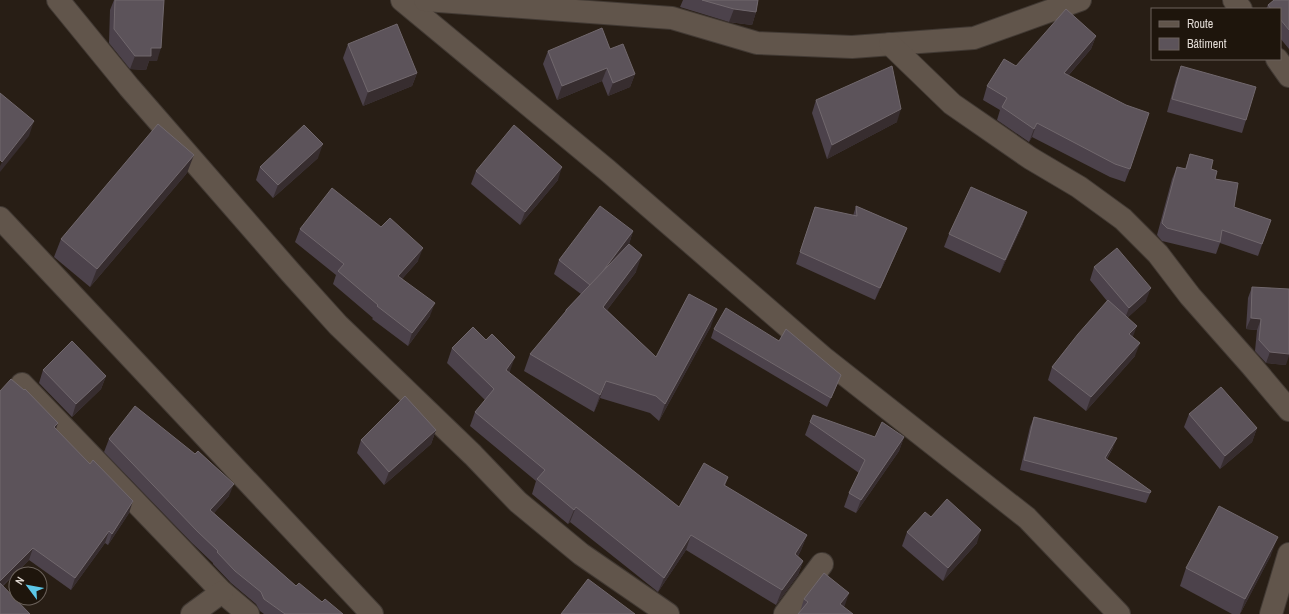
<svg xmlns="http://www.w3.org/2000/svg" width="1289" height="614" viewBox="0 0 1289 614" font-family="'Archivo Narrow',sans-serif">
  <rect width="100%" height="100%" fill="#281e15"/>
  <g fill="none" stroke-linecap="round" stroke-linejoin="round">
    <defs>
      <g id="minor">
        <polyline points="58,0 129,87 291,273 338,325 473,455 518,502 581,554 668,614"/>
        <polyline points="402,0 607,170 825,359 1027,518 1119,614"/>
        <polyline points="425,0 672,18 757,43 852,47 974,38 1080,0"/>
        <polyline points="1234,0 1241,9"/>
        <polyline points="890,44 952,104 1030,158 1079,187 1123,219 1158,254 1190,296 1251,365 1289,410"/>
        <polyline points="1277,59 1289,76"/>
        <polyline points="22,384 222,592 248,614"/>
        <polyline points="192,614 222,592"/>
        <polyline points="785,614 822,564"/>
        <polyline points="1271,614 1289,554"/>
      </g>
      <polyline id="tertiary" points="0,218 372,614"/>
    </defs>
    <!-- minor casing -->
    <use href="#minor" stroke="#423a34" stroke-width="24"/>
    <!-- tertiary casing -->
    <use href="#tertiary" stroke="#423a34" stroke-width="24"/>
    <!-- minor -->
    <use href="#minor" stroke="#61554b" stroke-width="22"/>
    <!-- tertiary -->
    <use href="#tertiary" stroke="#61554b" stroke-width="22"/>
  </g>
  <!-- wall -->
  <g fill="#4c424b">
    <polygon points="114,0 164,0 157,61 149,61 146,70 130,69 109,43 110,10"/>
    <polygon points="683,0 758,0 756,12 752,25 729,22 680,7"/>
    <polygon points="1289,0 1289,49 1280,38 1280,9 1266,9 1268,5"/>
    <polygon points="1096,36 1091,49 1068,76 1130,169 1125,182 1110,177 1032,137 1029,142 997,120 1000,110 983,100 987,86 1016,66"/>
    <polygon points="348,44 417,73 412,86 363,106 343,58"/>
    <polygon points="610,49 635,74 630,87 608,96 602,81 557,100 543,64 548,51"/>
    <polygon points="1181,66 1246,120 1242,133 1167,112 1176,79"/>
    <polygon points="816,100 897,122 827,159 812,113"/>
    <polygon points="1190,154 1211,169 1215,179 1234,207 1271,220 1258,256 1220,243 1216,254 1162,241 1157,235 1172,179 1177,167 1185,169"/>
    <polygon points="318,158 273,198 256,180 260,167"/>
    <polygon points="476,171 558,180 520,225 471,184"/>
    <polygon points="187,173 90,287 54,257 61,239"/>
    <polygon points="856,206 907,228 902,240 875,300 796,264 815,207 853,216"/>
    <polygon points="1027,212 1022,226 1000,273 944,247 949,234"/>
    <polygon points="300,229 418,261 402,279 430,316 408,346 372,319 373,318 333,284 336,275 295,242"/>
    <polygon points="633,231 629,244 636,272 607,310 656,357 711,326 659,421 650,413 600,398 594,412 524,371 530,354 565,313 566,310 581,294 554,274 559,260"/>
    <polygon points="1094,267 1146,301 1128,317 1133,337 1135,356 1086,411 1048,380 1052,367 1107,301 1090,280"/>
    <polygon points="1252,287 1286,365 1266,363 1255,351 1257,330 1246,329 1248,298"/>
    <polygon points="714,329 779,341 841,375 837,385 827,407 711,338"/>
    <polygon points="452,348 510,371 509,373 679,507 728,477 725,486 807,535 801,550 798,556 803,561 798,575 776,605 686,550 658,592 570,522 568,524 532,494 536,481 470,426 475,412 485,400 447,363"/>
    <polygon points="43,370 106,376 101,389 72,417 39,383"/>
    <polygon points="0,391 56,429 129,513 108,545 105,543 71,590 29,560 3,586 0,614"/>
    <polygon points="1189,414 1257,428 1252,442 1220,469 1184,427"/>
    <polygon points="1034,417 1113,448 1107,459 1151,491 1146,503 1020,470 1030,427"/>
    <polygon points="810,422 875,437 904,437 899,451 856,513 844,507 849,493 859,473 805,435"/>
    <polygon points="436,430 431,444 384,485 357,453 361,440"/>
    <polygon points="109,439 229,496 214,513 296,586 343,614 264,614 260,611 256,604 231,583 213,564 213,563 192,543 104,452"/>
    <polygon points="931,517 977,543 943,581 902,546 907,532"/>
    <polygon points="1271,555 1240,614 1232,614 1180,586 1186,568"/>
    <polygon points="804,599 844,607 800,612"/>
  </g>
  <!-- shaded-wall -->
  <g fill="#372d2f">
    <polygon points="734,9 756,12 752,25 729,22"/>
    <polygon points="1096,36 1091,49 1059,86 1064,73"/>
    <polygon points="151,48 161,48 157,61 149,61 146,70 130,69 135,56"/>
    <polygon points="607,68 602,81 557,100 562,86"/>
    <polygon points="417,73 412,86 363,106 368,92"/>
    <polygon points="635,74 630,87 608,96 613,83"/>
    <polygon points="901,109 897,122 827,159 832,145"/>
    <polygon points="34,121 29,136 0,172 0,166 2,162"/>
    <polygon points="1037,123 1032,137 1029,142 1034,129"/>
    <polygon points="323,144 318,158 273,198 278,185"/>
    <polygon points="194,155 187,173 90,287 97,269"/>
    <polygon points="562,167 558,180 520,225 525,212"/>
    <polygon points="1027,212 1022,226 1000,273 1005,260"/>
    <polygon points="907,228 902,240 875,300 880,288"/>
    <polygon points="633,231 629,244 591,286"/>
    <polygon points="423,248 418,261 393,289 398,276"/>
    <polygon points="642,255 636,272 597,323 603,307"/>
    <polygon points="1151,288 1146,301 1124,321 1129,308"/>
    <polygon points="435,303 430,316 408,346 412,333"/>
    <polygon points="717,309 711,326 659,421 665,404"/>
    <polygon points="1251,318 1261,319 1257,330 1246,329"/>
    <polygon points="1137,326 1132,339 1129,334"/>
    <polygon points="1140,343 1135,356 1086,411 1091,397"/>
    <polygon points="1270,352 1289,354 1289,356 1286,365 1266,363"/>
    <polygon points="515,357 510,371 500,385 506,370"/>
    <polygon points="106,376 101,389 72,417 76,404"/>
    <polygon points="606,381 600,398 594,412 600,395"/>
    <polygon points="58,423 54,435 54,427"/>
    <polygon points="1257,428 1252,442 1220,469 1225,456"/>
    <polygon points="436,430 431,444 384,485 389,472"/>
    <polygon points="904,437 899,451 856,513 861,500"/>
    <polygon points="1117,438 1113,448 1101,468 1105,458"/>
    <polygon points="234,484 229,496 206,522 210,510"/>
    <polygon points="133,501 129,513 108,545 112,534"/>
    <polygon points="576,507 570,522 568,524 574,510"/>
    <polygon points="981,530 977,543 943,581 948,568"/>
    <polygon points="109,531 105,543 71,590 75,578"/>
    <polygon points="691,535 686,550 658,592 664,578"/>
    <polygon points="807,535 801,550 790,569 795,554"/>
    <polygon points="1278,537 1271,555 1240,614 1245,599"/>
    <polygon points="33,548 29,560 0,588 0,581"/>
    <polygon points="803,561 798,575 776,605 782,590"/>
    <polygon points="849,593 843,611 840,604"/>
  </g>
  <!-- building -->
  <g fill="#5c535a" stroke="#71686d">
    <polygon points="115,0 164,0 161,48 151,48 151,56 135,56 114,29"/>
    <polygon points="702,0 758,0 756,12 734,9"/>
    <polygon points="1274,0 1289,0 1289,30 1280,19 1280,9 1271,9 1268,5"/>
    <polygon points="1066,9 1096,36 1064,73 1126,105 1149,113 1130,169 1115,164 1037,123 1034,129 1002,107 1007,98 987,86 1004,59 1016,66"/>
    <polygon points="397,24 417,73 368,92 348,44"/>
    <polygon points="602,28 610,49 623,44 635,74 613,83 607,68 562,86 548,51"/>
    <polygon points="892,66 901,109 832,145 816,100"/>
    <polygon points="1181,66 1256,87 1246,120 1172,99"/>
    <polygon points="0,93 34,121 2,162 0,160"/>
    <polygon points="158,124 194,155 97,269 61,239"/>
    <polygon points="304,125 323,144 278,185 260,167"/>
    <polygon points="514,125 562,167 525,212 476,171"/>
    <polygon points="1190,154 1213,160 1211,169 1217,171 1215,179 1238,183 1234,207 1271,220 1262,244 1222,230 1220,242 1167,228 1162,223 1177,167 1186,169"/>
    <polygon points="971,187 1027,212 1005,260 949,234"/>
    <polygon points="332,188 381,227 390,218 423,248 398,276 435,303 412,333 377,306 378,305 338,271 344,264 300,229"/>
    <polygon points="600,206 633,231 600,275 590,285 559,260"/>
    <polygon points="856,206 907,228 880,288 800,252 815,207 857,216"/>
    <polygon points="629,244 642,255 603,307 656,357 689,294 717,309 665,404 656,396 606,381 600,395 530,354 566,311 566,310"/>
    <polygon points="1117,248 1151,288 1129,308 1094,267"/>
    <polygon points="1252,287 1289,289 1289,354 1270,352 1259,340 1261,319 1251,318"/>
    <polygon points="1108,300 1137,326 1129,334 1140,343 1091,397 1052,367 1078,334"/>
    <polygon points="726,308 779,341 786,329 841,375 831,398 714,329"/>
    <polygon points="473,327 486,340 492,334 515,357 506,370 679,507 704,463 728,477 724,485 807,535 795,554 803,561 782,590 691,535 664,578 576,507 574,510 537,479 545,470 475,412 494,389 452,348"/>
    <polygon points="72,341 106,376 76,404 43,370"/>
    <polygon points="11,379 24,390 25,389 58,423 54,427 90,464 93,460 133,501 112,534 109,531 75,578 33,548 0,581 0,391"/>
    <polygon points="1221,387 1257,428 1225,456 1189,414"/>
    <polygon points="405,396 436,430 389,472 361,440"/>
    <polygon points="135,406 195,454 198,451 234,484 210,510 296,586 299,583 322,602 325,599 343,614 285,614 264,599 261,592 235,571 217,552 218,551 197,531 109,439"/>
    <polygon points="813,415 875,437 882,422 904,437 861,500 849,493 865,460 810,422"/>
    <polygon points="1034,417 1117,438 1105,458 1151,491 1150,493 1024,460"/>
    <polygon points="947,499 981,530 948,568 907,532 925,512 931,517"/>
    <polygon points="1219,506 1278,537 1245,599 1186,568"/>
    <polygon points="824,573 849,593 840,604 853,614 798,614 808,602 804,599"/>
    <polygon points="588,579 635,614 561,614"/>
    <polygon points="0,583 30,614 0,614"/>
  </g>
  <!-- legend -->
  <rect x="1151" y="8" width="130" height="52" fill="#1e150c" stroke="#6c635c"/>
  <rect x="1159" y="21" width="20" height="6" fill="#61554b" stroke="#6c635c"/>
  <text x="1187" y="28" font-size="12" fill="#e0d9d3">Route</text>
  <rect x="1159" y="38" width="20" height="12" fill="#5c535a" stroke="#6c635c"/>
  <text x="1187" y="48" font-size="12" fill="#e0d9d3">Bâtiment</text>
  <!-- north arrow -->
  <g transform="translate(28 586) rotate(302)"><circle r="19" fill="#1e150c" stroke="#6c635c"/>
  <path d="M0-3L7 15L0 10L-7 15Z" fill="#5cc7e8"/>
  <text y="-6" font-size="11" font-weight="bold" text-anchor="middle" fill="#e0d9d3">N</text>
  </g>
</svg>
